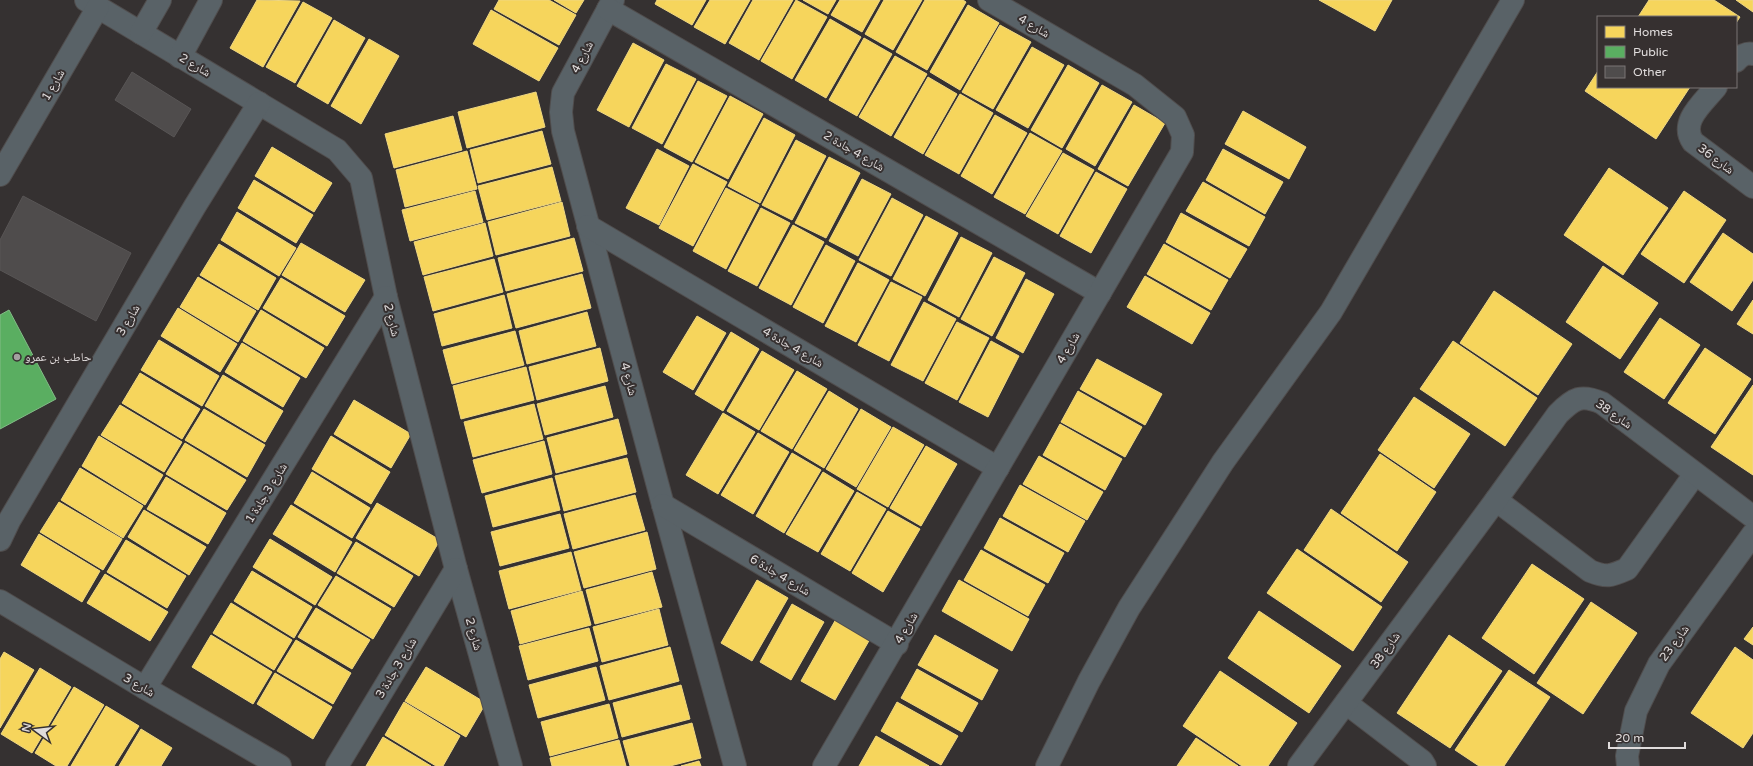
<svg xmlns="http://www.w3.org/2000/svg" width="1753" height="766" viewBox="0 0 1753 766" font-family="'Varela Round','Noto Naskh Arabic',sans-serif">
  <rect width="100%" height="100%" fill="#353131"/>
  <!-- homes -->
  <g fill="#f6d55c" stroke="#efd782">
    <polygon points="257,0 300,1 263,67 230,48"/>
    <polygon points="499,0 549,0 576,15 559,45 494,9"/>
    <polygon points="554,0 584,0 576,13"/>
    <polygon points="657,0 706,0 692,25 655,4"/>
    <polygon points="710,0 750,0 725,44 694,27"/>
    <polygon points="753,0 793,0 759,60 729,43"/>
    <polygon points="796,0 827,17 792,79 761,61"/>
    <polygon points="803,0 836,0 828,14"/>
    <polygon points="840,0 880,0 862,32 831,15"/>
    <polygon points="884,0 922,0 893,50 865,34"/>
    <polygon points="925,0 963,0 966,2 927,70 896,52"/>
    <polygon points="1319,0 1392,0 1375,31"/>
    <polygon points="1649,0 1714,0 1740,17 1736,23 1736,17 1638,17"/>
    <polygon points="1736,0 1753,0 1753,12"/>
    <polygon points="303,2 332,18 295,83 266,67"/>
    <polygon points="968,5 999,23 960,90 930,72"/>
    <polygon points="491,10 558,48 539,81 473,44"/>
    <polygon points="830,19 861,37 826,98 795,80"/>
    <polygon points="334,20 365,38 328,104 297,86"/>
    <polygon points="1000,25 1031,42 993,109 962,92"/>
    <polygon points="864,38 892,54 857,116 829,100"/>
    <polygon points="369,39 399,56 361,124 331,106"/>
    <polygon points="633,43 664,60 629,127 597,110"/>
    <polygon points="1032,47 1064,65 1028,128 996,110"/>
    <polygon points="895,56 927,74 891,136 859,117"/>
    <polygon points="666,64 696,79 662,144 632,128"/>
    <polygon points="1068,65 1099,83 1062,148 1031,130"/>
    <polygon points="1598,71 1598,87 1690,87 1656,139 1585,91"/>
    <polygon points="928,77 957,94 923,154 894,137"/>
    <polygon points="698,81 727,96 692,162 664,147"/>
    <polygon points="1102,85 1132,102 1095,166 1066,149"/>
    <polygon points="536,92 545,127 467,148 458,112"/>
    <polygon points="960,94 993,113 959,174 925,155"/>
    <polygon points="730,96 763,114 728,179 695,162"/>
    <polygon points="1134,105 1165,123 1128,186 1098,169"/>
    <polygon points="1243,111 1306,147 1289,179 1225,144"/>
    <polygon points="995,115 1027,133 992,194 961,176"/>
    <polygon points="453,116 462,150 394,168 385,134"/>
    <polygon points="764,118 795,135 760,203 728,186"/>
    <polygon points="542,131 551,164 478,183 470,150"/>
    <polygon points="1030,133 1062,151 1025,214 994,197"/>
    <polygon points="796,140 826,156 792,220 762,205"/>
    <polygon points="272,147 332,183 314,212 255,176"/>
    <polygon points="657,149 689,166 659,225 626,208"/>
    <polygon points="1223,149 1283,182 1265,214 1206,180"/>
    <polygon points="467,151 477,189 405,207 396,170"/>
    <polygon points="1063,153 1094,170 1058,234 1026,216"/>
    <polygon points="829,157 860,173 826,238 795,223"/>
    <polygon points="693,164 727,182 693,246 659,228"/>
    <polygon points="552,167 561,201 487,220 478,186"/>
    <polygon points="1609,168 1668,208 1623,275 1564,235"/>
    <polygon points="1096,172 1127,189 1091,253 1060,236"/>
    <polygon points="862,179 891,194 858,256 829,241"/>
    <polygon points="254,180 313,215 296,243 238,208"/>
    <polygon points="1203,182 1265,217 1249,246 1186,211"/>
    <polygon points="726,188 759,205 726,269 693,251"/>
    <polygon points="475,191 483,222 410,241 402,210"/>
    <polygon points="1684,191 1726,220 1684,283 1641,254"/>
    <polygon points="892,198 923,215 891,276 859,260"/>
    <polygon points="562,202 570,236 496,255 488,222"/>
    <polygon points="761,208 790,223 757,286 728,271"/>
    <polygon points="237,212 296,248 279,276 221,240"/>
    <polygon points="1181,213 1247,249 1230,278 1166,242"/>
    <polygon points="926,216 958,233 925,296 893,279"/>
    <polygon points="485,223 493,256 423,275 414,242"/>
    <polygon points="793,225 824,242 791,305 759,288"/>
    <polygon points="1723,233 1753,254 1753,280 1732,311 1690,282"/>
    <polygon points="961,237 992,253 959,317 928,300"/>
    <polygon points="574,238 583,271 506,291 498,258"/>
    <polygon points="301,243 365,280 345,312 282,275"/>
    <polygon points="219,244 276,278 258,310 200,275"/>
    <polygon points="1164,244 1228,280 1211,310 1147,274"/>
    <polygon points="826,245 855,261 823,323 793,307"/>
    <polygon points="994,257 1025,273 992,336 961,319"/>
    <polygon points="494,259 503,292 433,311 424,277"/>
    <polygon points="858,263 889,280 856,342 825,326"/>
    <polygon points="1603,266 1658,303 1620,359 1566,322"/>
    <polygon points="582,274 591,308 516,328 507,294"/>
    <polygon points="1145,276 1210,313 1192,344 1127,307"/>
    <polygon points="198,277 256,311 238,342 180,307"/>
    <polygon points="281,278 345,316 327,346 263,308"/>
    <polygon points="1026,279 1054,294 1023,353 996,338"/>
    <polygon points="891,282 922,297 889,361 858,345"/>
    <polygon points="1494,291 1572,344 1538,395 1460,343"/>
    <polygon points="504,295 512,328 442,346 434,314"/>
    <polygon points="1753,300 1753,334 1737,324"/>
    <polygon points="924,302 956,319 923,381 891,365"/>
    <polygon points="178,308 237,344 220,372 161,336"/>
    <polygon points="261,310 324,348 306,378 243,341"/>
    <polygon points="587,312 596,346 527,364 519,331"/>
    <polygon points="697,316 726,333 693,390 663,372"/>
    <polygon points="1660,318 1700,345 1664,399 1624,372"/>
    <polygon points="957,322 989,338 957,400 925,383"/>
    <polygon points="515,331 524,365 452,384 443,350"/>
    <polygon points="731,332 759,349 723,411 695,394"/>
    <polygon points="159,340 219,376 202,406 141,370"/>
    <polygon points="991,341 1019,356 988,417 959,402"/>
    <polygon points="1453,341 1537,398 1505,446 1420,389"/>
    <polygon points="242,343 300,378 283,407 225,372"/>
    <polygon points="600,348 608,381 537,400 529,367"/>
    <polygon points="1705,348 1751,379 1715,434 1668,403"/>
    <polygon points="762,351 794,370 759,430 727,411"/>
    <polygon points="1097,359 1162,394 1145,425 1080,389"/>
    <polygon points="526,367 534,400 461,419 453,386"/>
    <polygon points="797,371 827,389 792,449 761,431"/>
    <polygon points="140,373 200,409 182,439 122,403"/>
    <polygon points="223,375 283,411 265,442 205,406"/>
    <polygon points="1753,385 1753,475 1711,447"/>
    <polygon points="605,386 613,417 545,435 537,404"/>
    <polygon points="829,391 858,409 824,468 794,450"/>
    <polygon points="1078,391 1142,427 1125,457 1061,422"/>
    <polygon points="1414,397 1470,434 1434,488 1378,450"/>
    <polygon points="354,400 411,434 391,468 334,434"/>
    <polygon points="534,404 543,439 473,457 464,422"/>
    <polygon points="120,405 182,442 164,472 101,435"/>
    <polygon points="204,409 265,445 247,477 185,440"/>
    <polygon points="861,409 891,427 856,487 826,469"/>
    <polygon points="723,413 755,432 718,494 686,475"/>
    <polygon points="618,419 627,454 556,473 547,438"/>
    <polygon points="1060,424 1122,459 1105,490 1043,455"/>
    <polygon points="893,427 924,445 888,507 857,489"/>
    <polygon points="758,433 789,452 753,514 721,495"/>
    <polygon points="99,436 163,475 145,505 82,466"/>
    <polygon points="331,436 390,472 371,504 312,469"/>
    <polygon points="544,441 552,474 482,493 473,460"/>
    <polygon points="185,443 246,480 227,510 166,474"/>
    <polygon points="926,446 957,464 921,526 890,508"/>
    <polygon points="792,453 821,470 784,533 756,516"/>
    <polygon points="1380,454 1436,492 1397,551 1341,513"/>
    <polygon points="1039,456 1103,492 1087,520 1023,484"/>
    <polygon points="627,458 636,492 564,511 555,476"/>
    <polygon points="80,468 143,506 123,538 61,500"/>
    <polygon points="312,472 370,508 352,538 294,503"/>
    <polygon points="823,472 854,491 818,552 786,534"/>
    <polygon points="166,477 226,513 208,544 147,509"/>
    <polygon points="552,478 560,510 493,527 485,496"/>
    <polygon points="1020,485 1085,521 1068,552 1003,516"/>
    <polygon points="857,492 886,509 850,571 821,554"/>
    <polygon points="635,495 645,530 573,549 564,514"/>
    <polygon points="59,502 122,539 103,570 40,532"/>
    <polygon points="377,503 440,540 419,576 356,538"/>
    <polygon points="291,505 352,542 335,572 273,534"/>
    <polygon points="1331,509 1408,562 1381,602 1304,550"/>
    <polygon points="144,510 206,547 189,575 128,537"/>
    <polygon points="888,511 920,529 883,592 852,573"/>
    <polygon points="560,514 569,548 500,566 491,532"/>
    <polygon points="1000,518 1064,553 1048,583 984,548"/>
    <polygon points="647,532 656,569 584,588 574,552"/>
    <polygon points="39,534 100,571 82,602 21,565"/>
    <polygon points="270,539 332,577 315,605 253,567"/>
    <polygon points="126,540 186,576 167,608 107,572"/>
    <polygon points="356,542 413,576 394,607 337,573"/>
    <polygon points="1297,549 1382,607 1353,651 1267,593"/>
    <polygon points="981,550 1045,585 1028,616 964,580"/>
    <polygon points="571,552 581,590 509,609 499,571"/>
    <polygon points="1532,564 1584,599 1534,674 1482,638"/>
    <polygon points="252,571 312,607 294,638 234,601"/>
    <polygon points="652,572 662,607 595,624 586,590"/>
    <polygon points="105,574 168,612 150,641 87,603"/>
    <polygon points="336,576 391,609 373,639 318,605"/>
    <polygon points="757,580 788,598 752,661 721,643"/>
    <polygon points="959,580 1029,619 1012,651 942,611"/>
    <polygon points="582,591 591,625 520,644 511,611"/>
    <polygon points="1591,602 1637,633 1583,714 1537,683"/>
    <polygon points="231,603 292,640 274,670 213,633"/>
    <polygon points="792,604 824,622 791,680 760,662"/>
    <polygon points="316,608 370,640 352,669 298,637"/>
    <polygon points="659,609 668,645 602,662 593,627"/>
    <polygon points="1259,611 1341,666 1309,713 1228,658"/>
    <polygon points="836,619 870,639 835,700 801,681"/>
    <polygon points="1753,627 1753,645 1744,639"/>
    <polygon points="589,628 598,661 528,680 519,646"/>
    <polygon points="211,635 272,672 253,704 192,667"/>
    <polygon points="935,635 998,670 982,700 918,665"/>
    <polygon points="1449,635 1502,671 1450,748 1397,713"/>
    <polygon points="296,640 351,673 333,704 277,671"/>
    <polygon points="670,647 679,681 609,700 600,666"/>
    <polygon points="1735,647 1753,660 1753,733 1743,748 1691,713"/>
    <polygon points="4,652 34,670 0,728 0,659"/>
    <polygon points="426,667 486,703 466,737 405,701"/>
    <polygon points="596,667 605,700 538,718 529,685"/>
    <polygon points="40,668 71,687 32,753 1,734"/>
    <polygon points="917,669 978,703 962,732 901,698"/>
    <polygon points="1509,670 1550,697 1504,766 1479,766 1455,750"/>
    <polygon points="1220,671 1297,723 1268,766 1242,766 1183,726"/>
    <polygon points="275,673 332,707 313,739 257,704"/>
    <polygon points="681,685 690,719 622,737 613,703"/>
    <polygon points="74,687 104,705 67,766 56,766 35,753"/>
    <polygon points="404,702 460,736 443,766 436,766 385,735"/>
    <polygon points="897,702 958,736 941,765 881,731"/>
    <polygon points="609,704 618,738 550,756 541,722"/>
    <polygon points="106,706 139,726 114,766 71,766"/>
    <polygon points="692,723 701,758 670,766 630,766 623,741"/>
    <polygon points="141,729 172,748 161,766 119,766"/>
    <polygon points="876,736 929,766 859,766"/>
    <polygon points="383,737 431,766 366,766"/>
    <polygon points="1196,738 1238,766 1177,766"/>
    <polygon points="619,740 626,766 552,766 550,758"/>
    <polygon points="699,761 701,766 681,766"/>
  </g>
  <!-- public -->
  <polygon fill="#5aae61" stroke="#82bc86" points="9,310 56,399 0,429 0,315"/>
  <!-- building -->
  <g fill="#4f4c4c" stroke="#585555">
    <polygon points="132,72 191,109 174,137 115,100"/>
    <polygon points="23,196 131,253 96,321 0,270 0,240"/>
  </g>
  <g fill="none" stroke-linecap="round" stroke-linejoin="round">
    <defs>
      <g id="street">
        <polyline points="86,0 337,150 361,178 386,297 456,569 511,766"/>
        <polyline points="613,0 563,93 561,112 563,131 663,505 735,766"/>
        <polyline points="608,9 1100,293"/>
        <polyline points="141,33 160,0"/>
        <polyline points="180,57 211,0"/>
        <path d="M1736 61C1740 56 1747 52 1753 54"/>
        <path d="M1716 87C1703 103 1679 122 1693 142L1753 187"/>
        <polyline points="0,175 98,7"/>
        <polyline points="588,226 998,468"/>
        <path d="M1496 500 1590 571C1607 578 1611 576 1627 569L1695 474"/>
        <polyline points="663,505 897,644"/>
        <polyline points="0,540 9,521 195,206 259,103"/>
        <polyline points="0,601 145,688 280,766"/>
        <polyline points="145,688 386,297"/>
        <polyline points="1346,703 1422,761 1425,766"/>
        <polyline points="337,766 456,569"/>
        <polyline points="824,766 1182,152 1183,135 1175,117 1135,85 989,0"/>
        <polyline points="1047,766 1089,681 1129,608 1223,462 1331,312 1513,0"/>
        <path d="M1299 766 1496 500 1558 414C1574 398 1581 394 1602 403L1753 517"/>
        <polyline points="1628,766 1627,756 1636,711 1659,664 1753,534"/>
      </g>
    </defs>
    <!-- street casing -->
    <use href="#street" stroke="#504d4d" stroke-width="24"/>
    <!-- street -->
    <use href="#street" stroke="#596267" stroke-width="22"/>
  </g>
  <!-- markers -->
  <circle fill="#a4a0a0" stroke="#363030" stroke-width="1.5" cx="17" cy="357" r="4"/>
  <g text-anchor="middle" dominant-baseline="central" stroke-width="4" stroke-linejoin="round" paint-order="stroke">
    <!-- street labels -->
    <g font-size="12" fill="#e0dcdc" stroke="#363030">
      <text transform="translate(1034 26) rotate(30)">شارع 4</text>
      <text transform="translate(582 57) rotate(-62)">شارع 4</text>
      <text transform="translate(195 65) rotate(30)">شارع 2</text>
      <text transform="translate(53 85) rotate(-60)">شارع 1</text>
      <text transform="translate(854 151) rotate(30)">شارع 4 جادة 2</text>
      <text transform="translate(1716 159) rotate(37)">شارع 36</text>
      <text transform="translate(128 320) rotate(-59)">شارع 3</text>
      <text transform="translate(392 320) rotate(76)">شارع 2</text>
      <text transform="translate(793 347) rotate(30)">شارع 4 جادة 4</text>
      <text transform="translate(1068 348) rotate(-60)">شارع 4</text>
      <text transform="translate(629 379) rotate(75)">شارع 4</text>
      <text transform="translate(1614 414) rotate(35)">شارع 38</text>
      <text transform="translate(266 493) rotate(-58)">شارع 3 جادة 1</text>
      <text transform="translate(780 575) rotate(31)">شارع 4 جادة 6</text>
      <text transform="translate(906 628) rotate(-60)">شارع 4</text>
      <text transform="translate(474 634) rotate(74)">شارع 2</text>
      <text transform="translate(1674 643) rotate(-54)">شارع 23</text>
      <text transform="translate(1385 650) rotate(-54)">شارع 38</text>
      <text transform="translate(396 668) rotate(-59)">شارع 3 جادة 3</text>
      <text transform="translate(139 685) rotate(30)">شارع 3</text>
    </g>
    <!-- poi labels -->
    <g font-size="12" fill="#e0dcdc" stroke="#363030" text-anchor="start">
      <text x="25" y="357">حاطب بن عمرو</text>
    </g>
  </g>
  <!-- legend -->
  <rect x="1597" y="16" width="140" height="72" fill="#363030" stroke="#7a7575"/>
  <rect x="1605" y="26" width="20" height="12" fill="#f6d55c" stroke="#7a7575"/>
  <text x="1633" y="36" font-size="12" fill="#e0dcdc">Homes</text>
  <rect x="1605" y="46" width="20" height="12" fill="#5aae61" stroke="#7a7575"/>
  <text x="1633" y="56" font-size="12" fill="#e0dcdc">Public</text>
  <rect x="1605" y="66" width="20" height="12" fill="#4f4c4c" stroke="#7a7575"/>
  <text x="1633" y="76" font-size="12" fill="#e0dcdc">Other</text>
  <!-- north arrow -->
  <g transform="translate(36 730) rotate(285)" stroke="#363030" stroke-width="3" paint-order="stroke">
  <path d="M0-3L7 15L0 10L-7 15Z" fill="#e0dcdc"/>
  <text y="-6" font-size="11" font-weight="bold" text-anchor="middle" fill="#e0dcdc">N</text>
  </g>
  <!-- scale -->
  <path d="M1609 742v6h76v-6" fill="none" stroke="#e0dcdc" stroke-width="2"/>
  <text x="1615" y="742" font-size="12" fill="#e0dcdc" stroke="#363030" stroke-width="3" paint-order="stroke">20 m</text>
</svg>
